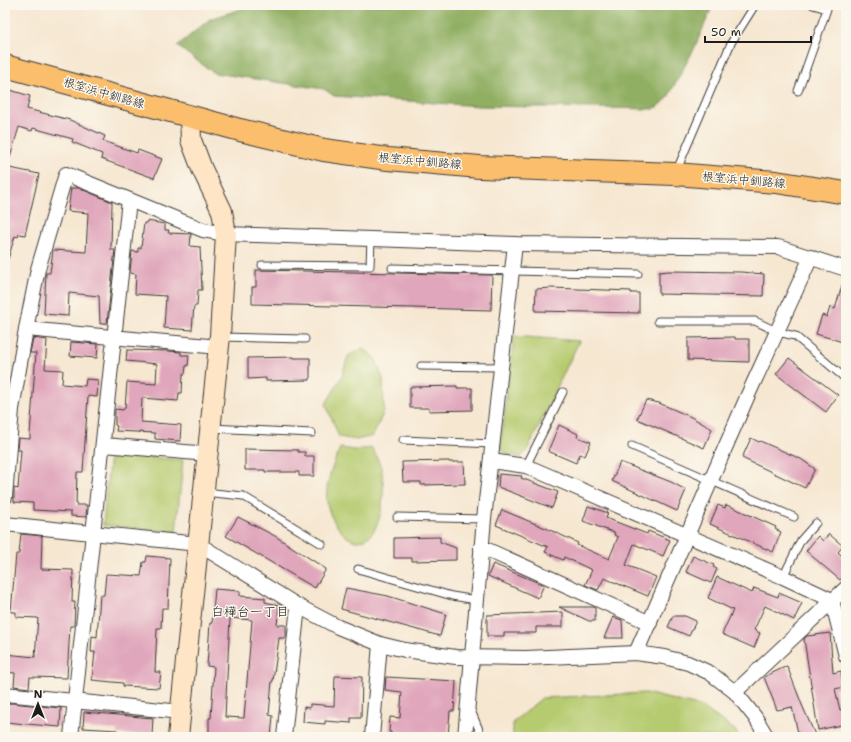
<svg xmlns="http://www.w3.org/2000/svg" width="851" height="742" viewBox="0 0 851 742" font-family="'Shantell Sans','Klee One',sans-serif">
  <rect width="100%" height="100%" fill="#fbf7ec"/>
  <filter id="ink" filterUnits="userSpaceOnUse"><feTurbulence type="fractalNoise" baseFrequency=".025" numOctaves="2"/><feDisplacementMap in="SourceGraphic" scale="8" xChannelSelector="R" yChannelSelector="G"/><feConvolveMatrix kernelMatrix="1 2 1 2 8 2 1 2 1" color-interpolation-filters="sRGB"/></filter>
  <filter id="wash" filterUnits="userSpaceOnUse"><feTurbulence type="fractalNoise" baseFrequency=".012" numOctaves="4" result="noise"/><feDisplacementMap in="SourceGraphic" scale="16" xChannelSelector="R" yChannelSelector="G"/><feGaussianBlur stdDeviation="0.9" result="paint"/><feColorMatrix in="noise" values="0 0 0 0 0 0 0 0 0 0 0 0 0 0 0 0 0 1.4 0 .05"/><feComposite in="paint" operator="in"/></filter>
  <g filter="url(#wash)">
    <rect width="100%" height="100%" fill="#f6e7d1"/>
    <!-- green -->
    <g fill="#b6cb70" stroke="#697446">
      <polygon points="514,336 579,341 527,451 521,457 508,455 500,448"/>
      <polygon points="363,348 375,358 383,379 384,411 373,436 357,440 339,437 326,404 342,376 348,356"/>
      <path d="M340 448 354 450 372 448C375 454 379 461 381 468 386 485 384 537 360 541 352 542 345 536 340 530 317 501 328 478 340 448Z"/>
      <polygon points="110,454 183,460 176,532 103,525"/>
      <polygon points="646,693 702,707 735,730 739,737 513,737 513,722 542,698"/>
    </g>
    <!-- forest -->
    <polygon fill="#90af62" stroke="#56663f" points="254,5 713,5 694,49 667,99 654,109 480,106 334,96 324,89 214,73 177,46 210,19"/>
    <g id="blocks">
      <!-- building -->
      <g fill="#e0a6bb" fill-rule="evenodd">
        <polygon points="7,89 30,96 27,109 70,120 105,136 103,141 137,153 138,150 162,159 154,178 101,159 102,154 72,142 73,139 33,128 32,131 19,127 8,164 5,164 5,96"/>
        <polygon points="5,167 39,174 25,235 19,234 18,237 15,236 8,259 5,258"/>
        <polygon points="71,188 79,188 112,202 111,250 115,250 107,323 100,324 99,296 69,293 68,316 44,314 46,273 50,273 53,250 86,252 88,213 68,211"/>
        <polygon points="147,221 165,224 165,230 169,230 168,233 191,234 190,246 200,247 202,290 198,290 197,306 194,306 192,330 164,328 166,296 135,294 136,274 130,273 132,251 138,252 138,248 141,248 144,223 146,223"/>
        <polygon points="256,270 492,275 491,310 252,304 252,287 256,287"/>
        <polygon points="669,271 741,272 764,274 763,296 659,294 659,272"/>
        <polygon points="843,282 846,283 846,343 816,334 822,315 827,317 830,307 835,309"/>
        <polygon points="551,288 631,291 631,293 639,293 639,313 535,311 536,289"/>
        <polygon points="735,337 735,339 749,339 749,362 688,360 688,338"/>
        <polygon points="33,338 47,340 45,369 63,370 62,384 85,386 86,379 98,380 97,397 88,396 83,472 77,472 76,505 87,505 86,517 71,516 71,512 33,510 33,503 14,502 14,488 18,489 21,450 17,450 18,438 30,439 30,434 36,353 30,353"/>
        <polygon points="71,342 98,344 97,358 70,356"/>
        <polygon points="127,350 169,351 181,352 181,355 189,355 188,366 186,366 185,374 183,374 182,393 179,393 178,401 142,398 141,422 181,425 180,441 155,439 155,433 116,431 117,426 115,425 115,409 123,410 125,408 127,382 156,384 157,364 126,361"/>
        <polygon points="294,357 294,358 310,358 310,380 266,381 266,378 248,379 248,358"/>
        <polygon points="789,358 838,395 826,412 776,374"/>
        <polygon points="457,386 457,388 472,388 472,410 429,411 429,408 410,408 410,387"/>
        <polygon points="646,400 659,403 691,417 712,429 704,448 637,419"/>
        <polygon points="559,425 578,434 577,437 591,442 585,456 580,454 576,463 548,451"/>
        <polygon points="751,438 759,442 760,441 801,459 815,469 805,488 742,458"/>
        <polygon points="245,449 298,450 298,452 305,452 305,456 314,456 314,476 299,476 299,472 265,472 265,470 245,470"/>
        <polygon points="449,461 449,462 464,462 465,484 421,485 421,482 403,482 402,462"/>
        <polygon points="620,462 671,482 686,490 677,511 612,481"/>
        <polygon points="499,474 522,476 521,478 558,492 552,508 498,487"/>
        <polygon points="718,505 725,508 726,505 732,507 776,527 775,529 781,532 773,552 710,524"/>
        <polygon points="588,506 608,513 606,518 647,534 648,531 670,540 663,556 634,544 626,565 656,577 648,596 604,578 598,590 585,585 592,570 564,557 563,560 545,552 548,547 496,525 502,510 548,529 578,543 577,545 609,559 618,537 614,535 615,533 583,521"/>
        <polygon points="238,517 275,536 326,569 315,588 226,536"/>
        <polygon points="21,534 42,536 41,569 73,570 72,602 75,602 74,626 70,626 67,678 30,677 29,688 14,686 15,673 5,672 5,654 35,657 38,618 16,617 16,612 11,612 16,554 19,554"/>
        <polygon points="829,534 843,546 838,552 846,560 846,574 840,580 806,551 818,536 823,541"/>
        <polygon points="440,537 440,542 456,548 456,560 412,561 412,558 394,558 394,538"/>
        <polygon points="147,556 170,558 168,608 162,608 161,628 157,628 155,672 161,672 159,688 123,686 123,683 92,680 95,652 91,652 92,636 97,637 100,595 104,595 106,574 141,576 143,562 146,562"/>
        <polygon points="693,556 714,565 713,567 717,569 711,583 686,572"/>
        <polygon points="493,564 544,585 538,598 488,576"/>
        <polygon points="717,577 752,593 754,588 778,597 779,593 802,603 794,620 765,606 754,630 760,633 754,648 722,634 733,610 708,598"/>
        <polygon points="346,588 388,596 446,614 440,636 341,609"/>
        <path d="M215 589 240 591V596L265 598V602L279 605 277 625H286V638H279L273 681H272L269 715 273 716 271 737 209 736V718H211L214 667 207 666 210 623H212ZM230 618 252 620 244 718 225 717Z"/>
        <polygon points="559,607 593,607 595,608 595,621 589,621"/>
        <polygon points="563,612 563,627 536,627 536,633 504,633 504,636 487,636 487,615"/>
        <polygon points="673,616 685,616 696,621 689,636 668,627"/>
        <polygon points="613,617 622,620 623,638 604,638"/>
        <polygon points="830,633 833,673 841,671 844,687 835,689 840,710 846,708 846,724 818,730 804,639 807,636"/>
        <polygon points="787,666 802,705 816,737 799,737 792,707 777,710 764,677"/>
        <polygon points="335,676 362,677 361,718 351,718 351,723 325,721 325,724 303,722 304,707 310,708 310,704 334,706"/>
        <polygon points="386,677 456,681 454,711 450,711 448,737 391,737 391,732 389,732 390,717 400,718 402,692 385,690"/>
        <polygon points="12,703 61,708 60,727 5,722 5,704"/>
        <polygon points="84,712 153,718 152,736 117,734 117,730 83,728"/>
      </g>
    </g>
  </g>
  <g filter="url(#ink)">
    <use href="#blocks" fill-opacity="0" stroke="#3d3a37" stroke-width="1"/>
    <g fill="none" stroke-linecap="round" stroke-linejoin="round">
      <defs>
        <g id="lane">
          <polyline points="798,91 827,9 813,5"/>
          <polyline points="676,172 731,43 755,5"/>
          <polyline points="262,265 370,266 371,239"/>
          <polyline points="392,268 638,274"/>
          <polyline points="658,321 755,321 778,332 795,336 846,379"/>
          <polyline points="222,337 305,339"/>
          <polyline points="421,366 501,367"/>
          <polyline points="211,428 312,433"/>
          <polyline points="403,440 492,444"/>
          <polyline points="632,446 794,517"/>
          <polyline points="526,466 563,392"/>
          <polyline points="204,492 243,496 322,544"/>
          <polyline points="397,517 484,519"/>
          <polyline points="358,569 452,596 477,600"/>
          <polyline points="783,577 801,540 816,523"/>
          <polyline points="470,708 482,737"/>
        </g>
        <g id="street">
          <polyline points="26,329 219,347"/>
          <polyline points="104,445 208,454"/>
          <polyline points="491,461 526,466 783,577 832,600 846,656"/>
          <polyline points="5,497 12,409 26,329 38,269 66,174 203,230 226,234 515,244 778,247 846,269"/>
          <polyline points="5,524 198,544 298,606 338,627 380,644 405,650 456,657 526,658 636,653 664,657 688,663 710,673 735,692 755,717 767,737"/>
          <polyline points="481,547 650,623"/>
          <polyline points="636,653 748,395 811,257"/>
          <polyline points="735,692 846,588"/>
          <polyline points="5,694 181,712"/>
          <polyline points="71,737 129,200"/>
          <polyline points="284,737 298,606"/>
          <polyline points="372,737 380,644"/>
          <polyline points="465,737 484,519 515,244"/>
        </g>
        <polyline id="secondary" points="178,737 220,336 226,234 222,211 202,169 191,140 190,116"/>
        <polyline id="primary" points="5,66 240,130 324,150 388,159 480,167 675,174 776,182 846,193"/>
      </defs>
      <!-- lane casing -->
      <use href="#lane" stroke="#3d3a37" stroke-width="9"/>
      <!-- street casing -->
      <use href="#street" stroke="#3d3a37" stroke-width="16"/>
      <!-- secondary casing -->
      <use href="#secondary" stroke="#3d3a37" stroke-width="22"/>
      <!-- primary casing -->
      <use href="#primary" stroke="#3d3a37" stroke-width="24"/>
      <!-- lane -->
      <use href="#lane" stroke="#fff" stroke-width="7"/>
      <!-- street -->
      <use href="#street" stroke="#fff" stroke-width="14"/>
      <!-- secondary -->
      <use href="#secondary" stroke="#fde5c5" stroke-width="20"/>
      <!-- primary -->
      <use href="#primary" stroke="#fabe6d" stroke-width="22"/>
    </g>
  </g>
  <g text-anchor="middle" dominant-baseline="central" stroke-width="3" stroke-linejoin="round" paint-order="stroke">
    <!-- street labels -->
    <g font-size="12" fill="#1c1c1c" stroke="#fbf7ec">
      <text transform="translate(104 93) rotate(16)">根室浜中釧路線</text>
      <text transform="translate(420 161) rotate(5)">根室浜中釧路線</text>
      <text transform="translate(744 180) rotate(5)">根室浜中釧路線</text>
    </g>
    <!-- neighbourhood labels -->
    <g font-size="13" fill="#1c1c1c" stroke="#fbf7ec">
      <text x="250" y="611">白樺台一丁目</text>
    </g>
  </g>
  <!-- margin -->
  <rect width="851" height="742" fill="none" stroke="#fbf7ec" stroke-width="20"/>
  <!-- north arrow -->
  <g transform="translate(38 704)" stroke="#fbf7ec" stroke-width="3" paint-order="stroke">
  <path d="M0-3L7 15L0 10L-7 15Z" fill="#1c1c1c"/>
  <text y="-6" font-size="11" font-weight="bold" text-anchor="middle" fill="#1c1c1c">N</text>
  </g>
  <!-- scale -->
  <path d="M705 36v6h106v-6" fill="none" stroke="#1c1c1c" stroke-width="2"/>
  <text x="711" y="36" font-size="12" fill="#1c1c1c" stroke="#fbf7ec" stroke-width="3" paint-order="stroke">50 m</text>
</svg>
